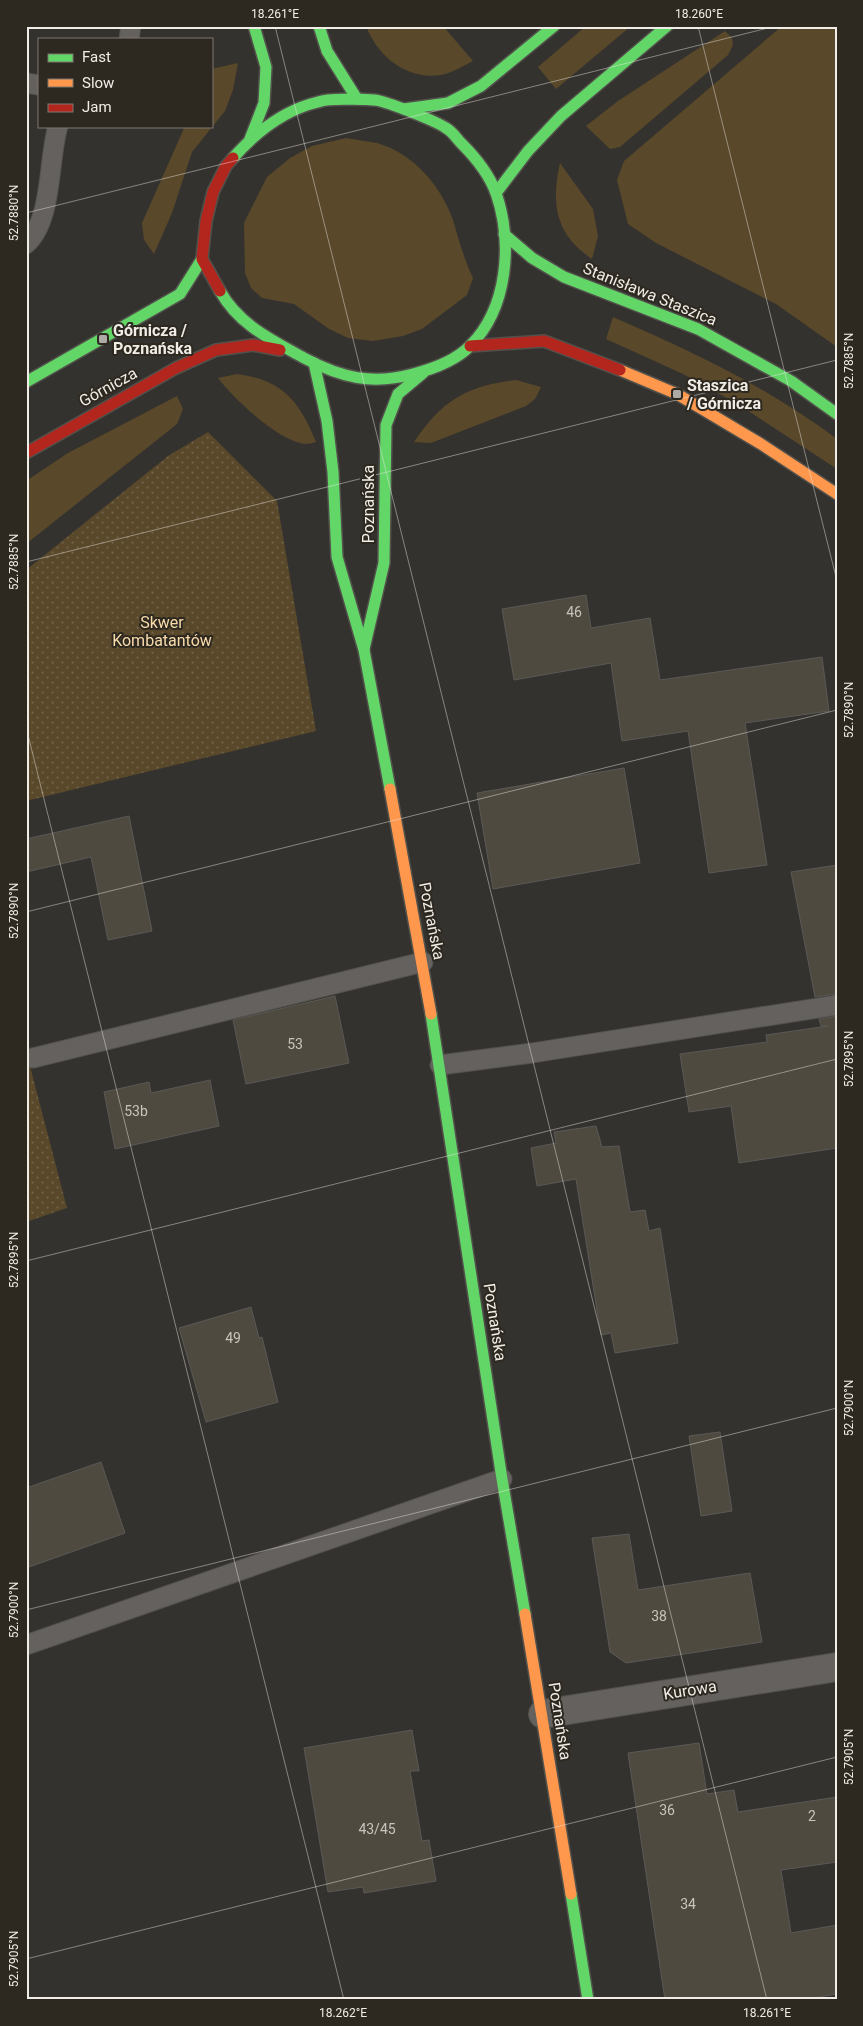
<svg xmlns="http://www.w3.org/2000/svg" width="863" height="2026" viewBox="0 0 863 2026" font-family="Roboto,sans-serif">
  <defs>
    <pattern id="park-dots" width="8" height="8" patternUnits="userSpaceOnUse" patternTransform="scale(1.25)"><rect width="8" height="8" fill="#59482a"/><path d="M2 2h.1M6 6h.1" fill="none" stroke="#716349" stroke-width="1.8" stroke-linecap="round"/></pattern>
  </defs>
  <rect width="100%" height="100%" fill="#34322e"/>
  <!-- green -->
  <g fill="#59482a">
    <path d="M366 26H443L473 61C463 66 452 73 441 75 407 80 378 57 366 26Z"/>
    <polygon points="586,26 631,26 556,89 538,67"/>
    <polygon points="782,26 837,26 837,347 776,304 656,243 628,224 617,180 624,161"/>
    <polygon points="725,31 732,38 733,45 728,55 620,147 610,149 586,126 618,101"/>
    <polygon points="238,63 233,90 225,111 192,152 172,213 154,254 144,240 142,223 185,126 211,126 211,69"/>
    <path d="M346 138C356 140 367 141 377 143 413 153 441 186 453 220 459 241 464 259 473 278L467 295 422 329 403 336 373 341 348 338 329 329 294 304 262 298 251 288 245 273 244 223 267 177 290 158 312 146Z"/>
    <path d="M560 163 593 209 598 236 592 259C555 234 551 204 560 163Z"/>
    <path d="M613 317C691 351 768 387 837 439V469L736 403 683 374 606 339Z"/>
    <path d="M237 374C283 380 299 401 316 442 313 443 308 444 305 444 277 440 235 400 218 378Z"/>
    <path d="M516 380 541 387 535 399 526 406 431 443 414 442C442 400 467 386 516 380Z"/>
    <polygon points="177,396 183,409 177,424 26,544 26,481 68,453"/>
  </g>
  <!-- park -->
  <g fill="url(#park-dots)">
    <polygon points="208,432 277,501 316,731 26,801 26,570 168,456"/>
    <polygon points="26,1051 67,1208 26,1222"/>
  </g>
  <!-- building -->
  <g fill="#4f4a40" stroke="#5b5956">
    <polygon points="586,595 591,628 650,618 660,680 822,657 829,711 745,723 767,865 709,873 688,731 622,741 611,663 514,680 502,609"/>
    <polygon points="624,768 640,863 493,889 477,793"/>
    <polygon points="129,816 152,931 108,940 91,857 26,872 26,839"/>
    <polygon points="837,865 837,994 815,997 791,872"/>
    <polygon points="335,996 349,1063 246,1084 233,1020"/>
    <polygon points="837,1016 837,1148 739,1163 731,1106 689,1112 680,1054 767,1042 766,1035 828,1026 821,1026 819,1019"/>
    <polygon points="210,1080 219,1126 115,1149 104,1092 149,1082 151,1093"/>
    <polygon points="596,1126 602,1147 619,1146 630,1212 645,1210 649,1231 660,1228 678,1343 615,1353 611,1333 601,1335 576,1179 537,1186 531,1148 556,1143 554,1132"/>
    <polygon points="251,1307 259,1338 262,1337 278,1402 206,1422 179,1328"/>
    <polygon points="720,1432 732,1511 701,1516 689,1436"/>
    <polygon points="101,1462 125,1533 26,1568 26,1488"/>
    <polygon points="629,1534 638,1590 750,1573 762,1642 626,1663 610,1652 592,1538"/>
    <polygon points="412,1730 419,1771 410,1771 422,1841 429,1840 436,1881 364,1893 363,1887 328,1892 304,1748"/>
    <polygon points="699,1743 707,1794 734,1790 738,1812 837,1797 837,1862 781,1870 791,1933 837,1925 837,1994 802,2000 665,2000 628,1753"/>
  </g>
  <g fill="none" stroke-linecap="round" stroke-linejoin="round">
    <defs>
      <g id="lane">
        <polyline points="129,39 131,26"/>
        <polyline points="26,83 39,85"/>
        <path d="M26 244C53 220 48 159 58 126"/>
        <polyline points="33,1058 423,962"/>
        <polyline points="440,1065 532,1053 837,1005"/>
        <polyline points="26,1645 502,1479"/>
      </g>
      <polyline id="street" points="543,1714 837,1667"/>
      <g id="fast">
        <polyline points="319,26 327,51 357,99"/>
        <polyline points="404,109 448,103 481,86 554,26"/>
        <polyline points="250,139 264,103 266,67 254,26"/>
        <path d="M233 158C256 132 284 110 318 102 330 98 344 100 357 99"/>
        <polyline points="496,193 528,151 561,116 667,26"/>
        <polyline points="504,234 532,258 564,277 698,329 791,381 837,414"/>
        <path d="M220 291C239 325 272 340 304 358 342 378 372 385 413 374 433 369 455 361 470 346 508 308 513 243 496 193 489 174 476 158 462 144 457 139 452 131 446 128 436 121 392 104 380 101 372 99 364 100 357 99"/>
        <polyline points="314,363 327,421 333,472 337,557 364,650 390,789"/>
        <polyline points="26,382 180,294 202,259"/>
        <polyline points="364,649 384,563 386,425 398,394 423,373"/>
        <polyline points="431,1014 502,1479 525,1614"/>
        <polyline points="571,1894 588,2000"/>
      </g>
      <g id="slow">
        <polyline points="620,370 677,394 761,444 837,494"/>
        <polyline points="390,789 431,1014"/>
        <polyline points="525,1614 571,1894"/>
      </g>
      <g id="jam">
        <polyline points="220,291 202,259 206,221 213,192 226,166 233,158"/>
        <polyline points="470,346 544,341 620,370"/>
        <polyline points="26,453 176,368 216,350 253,345 280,350"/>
      </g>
    </defs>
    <!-- lane casing -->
    <use href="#lane" stroke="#52514c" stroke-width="21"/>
    <!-- street casing -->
    <use href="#street" stroke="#52514c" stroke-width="30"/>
    <!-- fast casing -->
    <use href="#fast" stroke="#52514c" stroke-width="14"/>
    <!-- slow casing -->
    <use href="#slow" stroke="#52514c" stroke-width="14"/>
    <!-- jam casing -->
    <use href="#jam" stroke="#52514c" stroke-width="14"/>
    <!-- lane -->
    <use href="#lane" stroke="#64615e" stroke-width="19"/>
    <!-- street -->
    <use href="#street" stroke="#64615e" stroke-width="28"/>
    <!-- fast -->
    <use href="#fast" stroke="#63d668" stroke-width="11"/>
    <!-- slow -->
    <use href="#slow" stroke="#ff974d" stroke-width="11"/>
    <!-- jam -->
    <use href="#jam" stroke="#b3261e" stroke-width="11"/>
  </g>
  <!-- ticks -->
  <path fill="none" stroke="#f0ece6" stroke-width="1" stroke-opacity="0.45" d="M275 26 767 2000M698 26 837 581M26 213 776 26M26 562 837 360M26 727 344 2000M26 912 837 710M26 1261 837 1059M26 1610 837 1408M26 1959 837 1757"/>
  <!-- markers -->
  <g fill="#aeaba6" stroke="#2e2920" stroke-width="2">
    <rect x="98" y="334" width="10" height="10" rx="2.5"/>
    <rect x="672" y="389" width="10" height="10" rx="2.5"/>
  </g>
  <g text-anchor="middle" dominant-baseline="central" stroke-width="4" stroke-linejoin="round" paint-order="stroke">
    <!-- number labels -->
    <g font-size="14" fill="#c8c4bc">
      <text x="574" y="612">46</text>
      <text x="295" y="1044">53</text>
      <text x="136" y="1111">53b</text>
      <text x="233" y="1338">49</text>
      <text x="659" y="1616">38</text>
      <text x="667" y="1810">36</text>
      <text x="812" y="1816">2</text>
      <text x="377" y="1829">43/45</text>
      <text x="688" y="1904">34</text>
    </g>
    <!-- street labels -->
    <g font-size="16" fill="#f0ece6" stroke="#2e2920">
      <text transform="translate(650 294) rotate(22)">Stanisława Staszica</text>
      <text transform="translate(108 387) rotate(-29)">Górnicza</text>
      <text transform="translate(368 504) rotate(-90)">Poznańska</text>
      <text transform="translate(432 921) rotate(79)">Poznańska</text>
      <text transform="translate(495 1322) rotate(81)">Poznańska</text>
      <text transform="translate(690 1690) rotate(-9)">Kurowa</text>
      <text transform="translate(560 1721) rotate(81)">Poznańska</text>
    </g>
    <!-- poi labels -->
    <g font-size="16" font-weight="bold" fill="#f0ece6" stroke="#2e2920" text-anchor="start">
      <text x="113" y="330">Górnicza /<tspan x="113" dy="18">Poznańska</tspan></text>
      <text x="687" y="385">Staszica<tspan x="687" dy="18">/ Górnicza</tspan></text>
    </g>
    <!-- park labels -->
    <g font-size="16" fill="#f9dbaa" stroke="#2e2920">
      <text x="162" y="622">Skwer<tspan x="162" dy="18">Kombatantów</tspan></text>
    </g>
  </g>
  <!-- border -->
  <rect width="863" height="2026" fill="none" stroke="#2e2920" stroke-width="55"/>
  <!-- legend -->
  <rect x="38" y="38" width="175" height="90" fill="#2e2920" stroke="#7c776f"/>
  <rect x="48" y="54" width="25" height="8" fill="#63d668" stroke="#7c776f"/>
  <text x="82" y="62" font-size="15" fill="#f0ece6">Fast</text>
  <rect x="48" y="79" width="25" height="8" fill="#ff974d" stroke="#7c776f"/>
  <text x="82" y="88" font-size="15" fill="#f0ece6">Slow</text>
  <rect x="48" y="104" width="25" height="8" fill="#b3261e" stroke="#7c776f"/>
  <text x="82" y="112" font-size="15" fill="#f0ece6">Jam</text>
  <rect x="28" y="28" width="808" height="1970" fill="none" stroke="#f0ece6" stroke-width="2"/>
  <g font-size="12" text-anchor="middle" fill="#f0ece6">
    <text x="275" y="18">18.261°E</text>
    <text x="699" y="18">18.260°E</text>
    <text transform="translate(14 213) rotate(-90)" y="4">52.7880°N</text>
    <text transform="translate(849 361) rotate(-90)" y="4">52.7885°N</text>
    <text transform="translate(14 562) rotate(-90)" y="4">52.7885°N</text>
    <text transform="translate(849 710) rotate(-90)" y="4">52.7890°N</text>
    <text transform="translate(14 911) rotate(-90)" y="4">52.7890°N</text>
    <text transform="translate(849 1059) rotate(-90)" y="4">52.7895°N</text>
    <text transform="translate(14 1260) rotate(-90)" y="4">52.7895°N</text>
    <text transform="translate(849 1408) rotate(-90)" y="4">52.7900°N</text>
    <text transform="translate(14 1610) rotate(-90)" y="4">52.7900°N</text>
    <text transform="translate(849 1757) rotate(-90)" y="4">52.7905°N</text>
    <text transform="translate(14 1959) rotate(-90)" y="4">52.7905°N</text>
    <text x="343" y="2017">18.262°E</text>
    <text x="767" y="2017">18.261°E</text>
  </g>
</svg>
